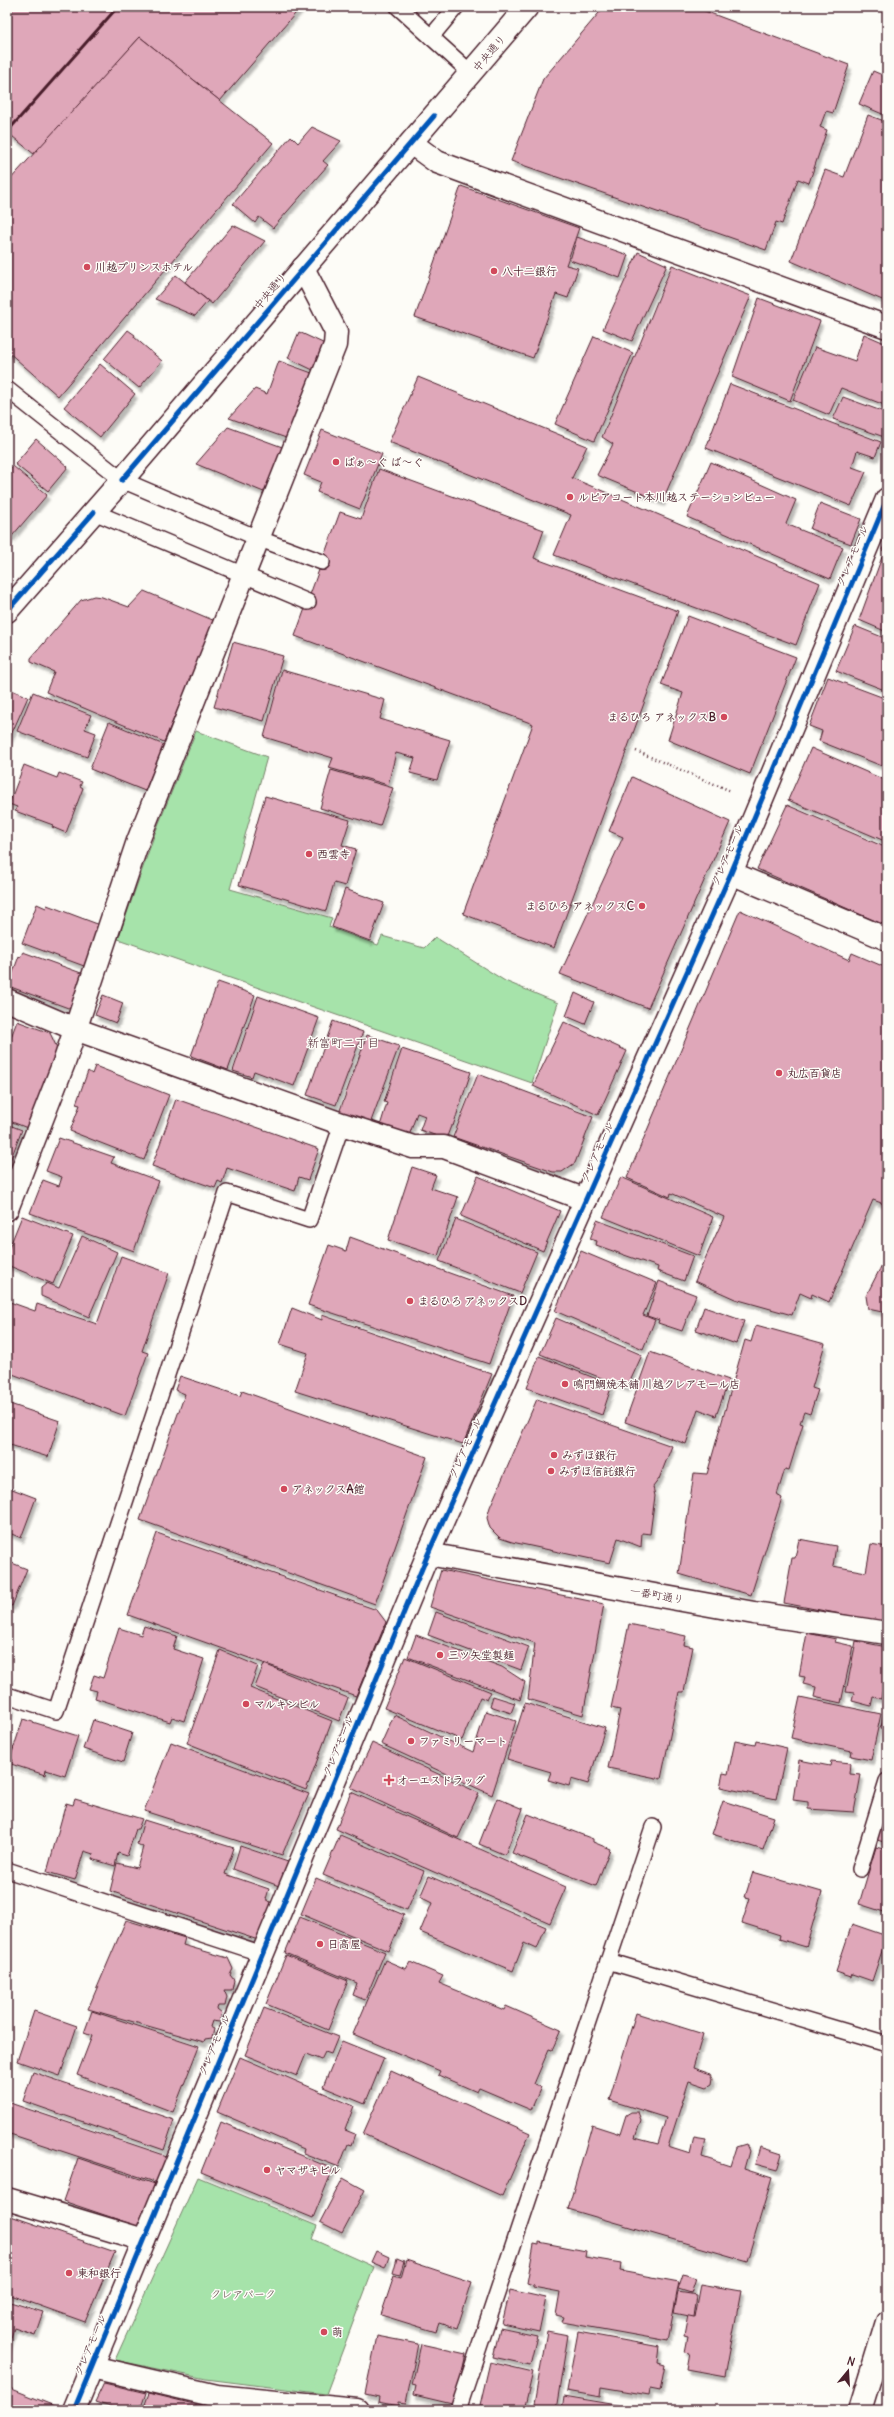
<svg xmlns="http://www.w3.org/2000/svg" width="894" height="2417" viewBox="0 0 894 2417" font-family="Delius,'Klee One',sans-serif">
  <defs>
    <filter id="shadow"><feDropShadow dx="2.5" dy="4.5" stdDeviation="1" flood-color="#0004"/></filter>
  </defs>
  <rect width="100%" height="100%" fill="#fdfcf7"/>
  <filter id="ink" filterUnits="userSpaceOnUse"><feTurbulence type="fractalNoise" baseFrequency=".025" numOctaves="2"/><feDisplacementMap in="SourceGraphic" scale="8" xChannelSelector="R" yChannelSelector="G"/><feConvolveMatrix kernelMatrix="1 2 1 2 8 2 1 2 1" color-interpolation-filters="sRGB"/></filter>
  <g filter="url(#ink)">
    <!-- green -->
    <g fill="#a6e3aa" stroke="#78816a">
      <polygon points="196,731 267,757 230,889 332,918 329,927 378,945 382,936 424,948 435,937 505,981 558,1003 532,1083 118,939 155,833"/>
      <polygon points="198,2177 317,2226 312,2239 374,2267 326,2394 206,2379 115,2360"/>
    </g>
    <!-- building -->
    <g fill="#dfa7b9" stroke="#4a1f2b" filter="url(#shadow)">
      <polygon points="7,7 301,7 220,101 140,37 35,155 7,132"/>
      <polygon points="604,7 694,7 849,65 833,113 826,111 820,127 827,130 809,183 798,179 782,224 776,222 766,250 511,161 543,79"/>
      <polygon points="140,37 273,143 58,396 7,351 7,183"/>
      <polygon points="873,71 887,77 887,116 859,104"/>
      <polygon points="868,115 887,122 887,302 791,261 825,170 844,177"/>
      <polygon points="312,127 341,141 323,161 328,165 273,228 259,217 255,223 233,204 291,136 298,143"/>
      <polygon points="461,186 579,228 566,265 578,268 568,298 556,294 533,358 415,317"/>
      <polygon points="233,225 265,241 212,304 185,282"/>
      <polygon points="577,237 628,255 620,278 570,260"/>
      <polygon points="638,252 667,265 632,341 603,329"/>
      <polygon points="672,265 751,296 662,502 597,475 613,444 602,437"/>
      <polygon points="176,275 208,301 195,316 155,299"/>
      <polygon points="759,298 820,321 790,401 732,377"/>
      <polygon points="128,330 135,335 134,337 162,361 139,388 104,359"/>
      <polygon points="299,332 325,344 313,370 288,358"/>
      <polygon points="864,334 887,344 887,406 841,388 829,415 793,400 815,347 855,361"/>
      <polygon points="594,336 633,353 594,441 555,424"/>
      <polygon points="279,361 312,373 289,439 229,418 255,389 267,394"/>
      <polygon points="100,364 135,394 100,437 64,407"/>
      <polygon points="418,377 587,446 572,478 820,583 796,645 554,555 571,515 389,442"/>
      <polygon points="730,384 881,442 875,457 857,451 852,467 866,472 851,506 706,448"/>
      <polygon points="843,397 887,413 887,438 833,419"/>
      <polygon points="228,427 285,448 266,493 196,464"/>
      <polygon points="322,430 382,454 360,509 317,492 321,482 304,475"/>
      <polygon points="36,439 68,467 48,491 15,464"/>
      <polygon points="711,462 796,500 786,524 843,547 830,579 687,517"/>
      <polygon points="13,466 47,495 7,542 7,473"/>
      <polygon points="379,469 544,530 534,558 678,611 554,948 463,914 533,724 295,636 340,512 361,519"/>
      <polygon points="820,503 861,519 851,544 810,529"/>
      <polygon points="887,539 887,552 882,550"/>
      <polygon points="882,557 887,559 887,632 859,620"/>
      <polygon points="144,591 215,621 164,742 46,692 54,672 31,662 31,658 81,600 94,596 102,597 129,607"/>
      <polygon points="688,616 796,657 750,774 668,740 683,693 661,685"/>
      <polygon points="855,626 887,639 887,691 836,671"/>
      <polygon points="233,642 283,656 264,721 214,707"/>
      <polygon points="282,670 385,700 380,719 450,740 437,780 410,773 415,758 396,753 388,785 329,768 333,758 264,737"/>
      <polygon points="828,677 887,699 887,768 819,741 822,731 809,726"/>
      <polygon points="7,688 28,697 7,744"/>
      <polygon points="33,692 91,715 85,729 96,733 87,757 17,731"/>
      <polygon points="109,722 164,745 145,791 90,769"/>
      <polygon points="811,748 887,781 887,842 788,800"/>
      <polygon points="24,765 57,778 59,773 82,782 80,786 83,788 66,833 52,827 53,825 15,811 17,807 9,804"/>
      <polygon points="331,770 393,788 380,826 320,808"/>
      <polygon points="632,777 730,822 648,1008 560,974 623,837 609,831"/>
      <polygon points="265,796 350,820 342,845 356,849 345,886 334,883 326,911 239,885"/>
      <polygon points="787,805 887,848 887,926 757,869"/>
      <polygon points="345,889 384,903 370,941 332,927"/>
      <polygon points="37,904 46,908 47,905 100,925 84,966 22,943"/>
      <polygon points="740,910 849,960 852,953 887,968 887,1205 873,1200 829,1302 812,1294 811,1298 800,1293 792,1315 735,1299 695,1281 724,1217 671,1193 670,1197 627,1178"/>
      <polygon points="23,952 84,974 71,1009 8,986 19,956 20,957"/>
      <polygon points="218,982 255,995 228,1070 191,1056"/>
      <polygon points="575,993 594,1002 585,1024 566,1016"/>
      <polygon points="103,995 123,1003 116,1023 95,1015"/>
      <polygon points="258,996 319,1018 294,1086 254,1071 252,1077 233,1071"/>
      <polygon points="17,1021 50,1033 57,1048 55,1054 57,1056 30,1129 7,1120 7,1048"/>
      <polygon points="333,1021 363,1032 336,1105 307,1095"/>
      <polygon points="564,1022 627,1051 598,1115 533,1086"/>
      <polygon points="367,1035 399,1046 370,1124 339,1113"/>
      <polygon points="402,1049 471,1072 453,1126 451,1126 446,1139 420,1130 425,1116 417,1113 409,1136 380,1126 387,1103 384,1102"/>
      <polygon points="95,1066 169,1095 144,1160 70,1131 80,1105 76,1104 88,1071 92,1074"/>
      <polygon points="478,1074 593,1117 575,1163 562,1172 553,1172 453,1137"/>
      <polygon points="176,1099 319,1149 308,1180 299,1177 295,1191 227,1168 222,1183 218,1181 215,1188 152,1166"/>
      <polygon points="7,1124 22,1130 8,1166 7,1165"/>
      <polygon points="59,1138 114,1157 111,1163 159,1181 134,1251 30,1213 43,1180 59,1186 62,1177 46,1171"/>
      <polygon points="412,1167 436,1175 431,1188 458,1197 438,1256 388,1240"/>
      <polygon points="478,1176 560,1211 543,1251 461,1216"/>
      <polygon points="621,1177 713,1217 699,1256 603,1217"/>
      <polygon points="22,1216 73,1236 53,1284 7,1265 7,1253"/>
      <polygon points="456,1219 537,1252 520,1293 439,1261"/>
      <polygon points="597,1220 693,1256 684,1281 657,1271 658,1267 596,1245 597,1241 590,1239"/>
      <polygon points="82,1236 117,1252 89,1317 41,1296 41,1288 47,1283 59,1288"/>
      <polygon points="350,1237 513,1296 489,1364 308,1305 329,1245 346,1251"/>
      <polygon points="581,1251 657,1283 643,1315 655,1320 643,1349 555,1311"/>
      <polygon points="887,1255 887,1313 868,1309 866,1296"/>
      <polygon points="121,1256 169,1273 142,1351 148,1353 125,1416 7,1372 7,1301 35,1311 37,1304 97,1324"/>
      <polygon points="659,1281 696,1295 682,1331 658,1323 659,1320 647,1316"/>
      <polygon points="704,1307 744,1321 736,1344 696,1330"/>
      <polygon points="292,1308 322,1320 322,1315 492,1374 463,1444 295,1391 308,1353 280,1344"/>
      <polygon points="556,1318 642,1355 627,1388 540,1354"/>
      <polygon points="756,1325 825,1344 812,1388 818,1390 810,1414 804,1412 800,1423 803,1424 789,1470 785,1469 777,1495 782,1498 751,1595 679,1574 694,1473 707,1474 745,1340 751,1342"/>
      <polygon points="650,1352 729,1380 716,1416 698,1409 686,1444 625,1422"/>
      <polygon points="539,1356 612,1385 602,1415 527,1388"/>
      <polygon points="180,1376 240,1396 242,1391 427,1457 375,1604 140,1520 185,1394 175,1390"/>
      <polygon points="537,1399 672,1446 659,1479 653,1487 655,1496 650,1534 642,1533 641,1547 618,1538 610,1563 512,1542 500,1538 490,1528 487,1518 490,1507"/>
      <polygon points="7,1403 60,1421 48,1457 7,1444"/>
      <polygon points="7,1487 36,1498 21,1538 7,1532"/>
      <polygon points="157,1533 377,1610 386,1622 356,1696 128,1615"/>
      <polygon points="799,1539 836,1546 833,1566 866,1572 871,1544 887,1547 887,1623 784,1603 792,1558 795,1558"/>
      <polygon points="7,1561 27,1569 12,1606 7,1604"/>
      <polygon points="441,1570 604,1604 583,1715 528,1699 535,1643 430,1607"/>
      <polygon points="436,1612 529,1647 521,1670 428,1635"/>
      <polygon points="629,1624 686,1636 684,1645 693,1647 684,1692 679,1692 661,1779 608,1768 620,1710 611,1708"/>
      <polygon points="144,1626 177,1636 173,1649 204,1659 184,1721 172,1717 170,1722 95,1698 97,1691 89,1689 94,1675 103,1678 119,1628 141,1635"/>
      <polygon points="807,1633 836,1639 835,1642 853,1646 841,1703 814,1697 816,1687 803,1684 805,1677 799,1676"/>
      <polygon points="416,1635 502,1667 525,1682 520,1700 408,1657"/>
      <polygon points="856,1641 887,1647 887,1666 881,1699 873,1697 871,1706 852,1701 854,1693 846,1692"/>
      <polygon points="220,1650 258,1666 250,1688 332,1721 306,1790 187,1743"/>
      <polygon points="405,1657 491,1692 487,1700 480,1697 462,1740 384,1708"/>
      <polygon points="264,1664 348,1698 339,1721 255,1687"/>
      <polygon points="493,1696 515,1703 511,1713 490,1706"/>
      <polygon points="800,1697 881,1714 871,1760 851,1756 852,1751 791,1738"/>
      <polygon points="525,1703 605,1728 588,1784 571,1779 569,1786 548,1780 551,1772 507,1759"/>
      <polygon points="7,1705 12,1707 7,1723"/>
      <polygon points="887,1710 887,1731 880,1729"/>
      <polygon points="486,1711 516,1721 492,1795 381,1744 394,1715 473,1752"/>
      <polygon points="23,1719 78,1736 65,1776 46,1770 45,1775 11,1764 13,1760 10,1759"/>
      <polygon points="93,1720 132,1733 123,1762 83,1749"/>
      <polygon points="735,1741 755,1745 756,1741 787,1748 776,1799 720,1787 723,1773 728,1774"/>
      <polygon points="171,1742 309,1794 282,1855 144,1811"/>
      <polygon points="372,1743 479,1793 458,1838 351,1788"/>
      <polygon points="7,1744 13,1746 7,1765"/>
      <polygon points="799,1760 830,1766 831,1761 851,1763 850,1774 861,1775 854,1812 808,1809 808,1802 793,1800"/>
      <polygon points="351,1792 566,1887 550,1923 336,1829"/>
      <polygon points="497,1798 523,1809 505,1855 479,1844"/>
      <polygon points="75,1799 142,1819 138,1829 136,1829 127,1856 118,1853 115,1866 92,1859 93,1854 84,1851 75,1880 47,1872 66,1803 73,1805"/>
      <polygon points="723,1801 774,1817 763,1850 712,1834"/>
      <polygon points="887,1810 887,1843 877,1840"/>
      <polygon points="528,1814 593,1839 593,1842 610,1849 596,1886 512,1853"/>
      <polygon points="144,1820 234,1848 225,1874 269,1889 266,1899 272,1903 258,1940 110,1891 117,1863 137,1868 143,1847 137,1844"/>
      <polygon points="340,1835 424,1871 407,1910 323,1875"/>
      <polygon points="240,1846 288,1862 279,1886 233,1869"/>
      <polygon points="876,1847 887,1850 887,1913 859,1904"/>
      <polygon points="753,1872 822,1892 806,1947 779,1939 780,1935 742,1923 750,1898 745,1897"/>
      <polygon points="429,1876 546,1927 537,1949 524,1943 513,1971 420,1932 432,1903 420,1897"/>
      <polygon points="316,1878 404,1915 389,1951 301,1914"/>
      <polygon points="300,1917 385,1952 365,2000 353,1995 357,1983 285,1953"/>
      <polygon points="126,1920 185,1938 183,1945 228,1958 233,1969 230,1975 234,1980 232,1990 224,1990 227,1997 225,2006 218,2006 217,2009 222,2013 219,2022 212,2021 210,2027 214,2029 212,2038 205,2039 204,2042 88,2009"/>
      <polygon points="852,1924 887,1936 872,1981 852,1974 851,1977 836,1972"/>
      <polygon points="286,1955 348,1981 328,2030 266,2004"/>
      <polygon points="385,1960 406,1969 410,1962 443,1976 439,1983 504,2010 506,2006 561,2030 552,2050 549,2049 534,2084 541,2087 531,2110 479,2088 477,2092 438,2075 440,2071 353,2034"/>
      <polygon points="264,2008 338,2037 331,2054 325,2052 321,2060 306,2054 297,2076 245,2055"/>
      <polygon points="34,2011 77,2026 60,2076 17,2061"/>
      <polygon points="92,2011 199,2046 173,2112 77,2075 92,2036 84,2033"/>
      <polygon points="636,2013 703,2034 693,2068 711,2074 713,2078 712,2084 707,2087 689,2081 668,2147 690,2154 694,2137 706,2139 702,2157 730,2166 736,2147 746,2144 749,2151 744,2169 772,2178 747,2261 568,2209 592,2125 620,2134 626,2115 631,2112 638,2112 641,2120 635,2138 658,2144 666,2118 609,2100"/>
      <polygon points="342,2041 384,2058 365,2104 323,2087"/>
      <polygon points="240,2057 354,2106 345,2130 355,2134 351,2145 348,2144 339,2167 303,2153 304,2149 217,2112"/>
      <polygon points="391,2071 530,2133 502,2196 363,2134"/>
      <polygon points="33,2072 174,2120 164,2150 23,2101"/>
      <polygon points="7,2102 167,2156 158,2183 7,2133"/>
      <polygon points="221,2122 333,2169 313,2218 201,2172"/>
      <polygon points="760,2147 782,2154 777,2170 755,2164"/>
      <polygon points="78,2158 155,2184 140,2227 63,2201"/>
      <polygon points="343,2178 365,2190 342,2233 320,2222"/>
      <polygon points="8,2215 115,2252 85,2322 7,2294"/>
      <polygon points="539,2242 586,2251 585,2257 621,2263 620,2271 679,2282 668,2341 562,2322 564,2317 556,2315 560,2292 533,2287 533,2285 527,2283 534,2244 539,2245"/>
      <polygon points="376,2251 389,2257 385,2268 371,2262"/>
      <polygon points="397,2258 404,2261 400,2275 393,2273"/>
      <polygon points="406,2260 472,2282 457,2329 439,2323 436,2332 381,2315 394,2276 401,2278"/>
      <polygon points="683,2274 696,2278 691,2293 678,2289"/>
      <polygon points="701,2284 741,2291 725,2377 687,2370 690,2353 685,2352 688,2337 684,2336 688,2315 695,2317"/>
      <polygon points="510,2290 546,2298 539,2332 502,2324"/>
      <polygon points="678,2292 697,2295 694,2317 674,2313"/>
      <polygon points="7,2301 43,2312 35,2335 14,2328 7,2351"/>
      <polygon points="500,2328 537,2336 530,2365 493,2357"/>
      <polygon points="547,2331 568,2335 556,2410 533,2410"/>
      <polygon points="578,2332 660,2347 658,2363 665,2365 660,2391 650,2389 649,2395 601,2387 600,2397 567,2391"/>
      <polygon points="377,2336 418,2344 406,2403 398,2402 398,2406 378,2402 379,2397 365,2394"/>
      <polygon points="421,2344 466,2354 457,2394 455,2394 452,2404 414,2395 416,2386 412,2385"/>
      <polygon points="490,2362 533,2372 524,2410 508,2408 508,2410 501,2410 480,2405"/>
      <polygon points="104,2383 146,2393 140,2410 120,2410 95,2402"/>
      <polygon points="7,2387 57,2407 56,2410 7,2410"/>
      <polygon points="149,2393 206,2407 205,2410 143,2410"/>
      <polygon points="564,2396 629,2407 628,2410 562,2410"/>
    </g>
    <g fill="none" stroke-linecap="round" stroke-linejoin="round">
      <defs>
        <g id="service">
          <polyline points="398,7 472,74"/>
          <polyline points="431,37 456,7"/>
          <polyline points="7,389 122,480 260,539 322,562"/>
          <polyline points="94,512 308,602"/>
          <polyline points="7,1695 56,1711 227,1193 309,1220 342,1124"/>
          <polyline points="860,1869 887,1781"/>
          <polyline points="7,1870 263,1954"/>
          <polyline points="608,1961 887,2044"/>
          <polyline points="458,2410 653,1827"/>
        </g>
        <g id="minor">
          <polyline points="411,143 437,162 887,327"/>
          <polyline points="731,873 887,939"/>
          <polyline points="7,1000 75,1029 342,1124 413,1147 444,1147 586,1200"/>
          <polyline points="7,1209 65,1060 138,841 335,345 336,332 303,268"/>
          <polyline points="428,1554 754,1613 887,1633"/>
          <polyline points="7,2199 144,2240"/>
          <polyline points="92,2367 217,2396 357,2410"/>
          <polyline points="74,2410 428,1554 731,873 887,499"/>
          <polyline points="860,2410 887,2322"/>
        </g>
        <polyline id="tertiary" points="7,611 122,480"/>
        <polyline id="secondary" points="122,480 527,7"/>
      </defs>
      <!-- service casing -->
      <use href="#service" stroke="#4a1f2b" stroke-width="18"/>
      <!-- minor casing -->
      <use href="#minor" stroke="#4a1f2b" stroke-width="25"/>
      <!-- tertiary casing -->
      <use href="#tertiary" stroke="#4a1f2b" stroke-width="25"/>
      <!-- secondary casing -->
      <use href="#secondary" stroke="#4a1f2b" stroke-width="25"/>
      <!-- path -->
      <polyline stroke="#4a1f2b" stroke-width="2.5" stroke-dasharray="1 3" stroke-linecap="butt" points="636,751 731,791"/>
      <!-- service -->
      <use href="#service" stroke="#fdfcf7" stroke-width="15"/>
      <!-- minor -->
      <use href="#minor" stroke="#fdfcf7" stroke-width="22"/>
      <!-- tertiary -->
      <use href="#tertiary" stroke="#fdfcf7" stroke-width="22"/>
      <!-- secondary -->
      <use href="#secondary" stroke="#fdfcf7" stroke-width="22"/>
      <!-- rail -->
      <g stroke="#4a1f2b" stroke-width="3">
        <polyline points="7,14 13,7"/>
        <polyline points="7,132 115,10"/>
      </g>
      <defs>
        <g id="cycleway">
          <polyline points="122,480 434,116"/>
          <polyline points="7,611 94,512"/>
          <polyline points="74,2410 428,1554 731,873 887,499"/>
        </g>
      </defs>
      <!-- cycleway casing -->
      <use href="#cycleway" stroke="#fdfcf7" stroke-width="8"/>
      <!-- cycleway -->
      <use href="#cycleway" stroke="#0057b8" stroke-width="5"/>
    </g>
  </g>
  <!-- markers -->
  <g fill="#d1495b" stroke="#fdfcf7" stroke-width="1.5">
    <circle cx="87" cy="267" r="4"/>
    <circle cx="494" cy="271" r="4"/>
    <circle cx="336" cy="462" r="4"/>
    <circle cx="570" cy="497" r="4"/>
    <circle cx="724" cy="717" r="4"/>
    <circle cx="309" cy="854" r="4"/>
    <circle cx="642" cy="906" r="4"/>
    <circle cx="779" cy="1073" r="4"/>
    <circle cx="410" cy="1301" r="4"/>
    <circle cx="565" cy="1384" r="4"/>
    <circle cx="554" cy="1455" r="4"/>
    <circle cx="551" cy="1471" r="4"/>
    <circle cx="284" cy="1489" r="4"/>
    <circle cx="440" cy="1655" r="4"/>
    <circle cx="246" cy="1704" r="4"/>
    <circle cx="411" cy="1741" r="4"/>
    <path d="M387 1774h4v4h4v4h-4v4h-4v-4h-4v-4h4z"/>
    <circle cx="320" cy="1944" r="4"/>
    <circle cx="267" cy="2170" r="4"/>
    <circle cx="69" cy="2273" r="4"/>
    <circle cx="324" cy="2332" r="4"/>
  </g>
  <g text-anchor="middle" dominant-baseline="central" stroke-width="3" stroke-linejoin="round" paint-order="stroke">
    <!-- street labels -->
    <g font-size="11" fill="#4a1f2b" stroke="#fdfcf7">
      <text transform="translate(489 53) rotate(-50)">中央通り</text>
      <text transform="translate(270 291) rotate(-50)">中央通り</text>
      <text transform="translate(852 556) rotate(-67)">クレアモール</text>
      <text transform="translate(727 855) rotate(-67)">クレアモール</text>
      <text transform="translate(597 1152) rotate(-66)">クレアモール</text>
      <text transform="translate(465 1448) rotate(-66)">クレアモール</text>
      <text transform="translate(657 1595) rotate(10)">一番町通り</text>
      <text transform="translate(338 1746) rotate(-68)">クレアモール</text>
      <text transform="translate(214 2045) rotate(-67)">クレアモール</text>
      <text transform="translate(90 2345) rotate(-67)">クレアモール</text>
    </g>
    <!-- poi labels -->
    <g font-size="11" font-weight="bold" fill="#4a1f2b" stroke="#fdfcf7" text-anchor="start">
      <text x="95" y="267">川越プリンスホテル</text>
      <text x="502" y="271">八十二銀行</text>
      <text x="344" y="462">ばぁ〜ぐ ば〜ぐ</text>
      <text x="578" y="497">ルピアコート本川越ステーションビュー</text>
      <text x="716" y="717" text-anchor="end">まるひろ アネックスB</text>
      <text x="317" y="854">西雲寺</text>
      <text x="634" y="906" text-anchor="end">まるひろ アネックスC</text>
      <text x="787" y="1073">丸広百貨店</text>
      <text x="418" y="1301">まるひろ アネックスD</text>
      <text x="573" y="1384">鳴門鯛焼本舗 川越クレアモール店</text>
      <text x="562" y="1455">みずほ銀行</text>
      <text x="559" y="1471">みずほ信託銀行</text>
      <text x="292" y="1489">アネックスA館</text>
      <text x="448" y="1655">三ツ矢堂製麺</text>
      <text x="254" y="1704">マルキンビル</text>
      <text x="419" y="1741">ファミリーマート</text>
      <text x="397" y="1780">オーエスドラッグ</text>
      <text x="328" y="1944">日高屋</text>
      <text x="275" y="2170">ヤマザキビル</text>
      <text x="77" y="2273">東和銀行</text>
      <text x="332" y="2332">萌</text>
    </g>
    <!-- park labels -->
    <g font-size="11" fill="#61504b" stroke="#fdfcf7">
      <text x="243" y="2294">クレアパーク</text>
    </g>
    <!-- neighbourhood labels -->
    <g font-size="12" fill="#4a1f2b" stroke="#fdfcf7">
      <text x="343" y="1042">新富町二丁目</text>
    </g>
  </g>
  <!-- margin -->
  <rect width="894" height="2417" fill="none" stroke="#fdfcf7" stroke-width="24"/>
  <rect x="12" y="12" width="870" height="2393" fill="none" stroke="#4a1f2b" stroke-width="1.5" filter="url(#ink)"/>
  <!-- north arrow -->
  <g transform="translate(848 2371) rotate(18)" stroke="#fdfcf7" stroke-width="3" paint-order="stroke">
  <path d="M0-3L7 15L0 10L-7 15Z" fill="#4a1f2b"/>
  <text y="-6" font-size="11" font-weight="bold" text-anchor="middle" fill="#4a1f2b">N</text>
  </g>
</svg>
